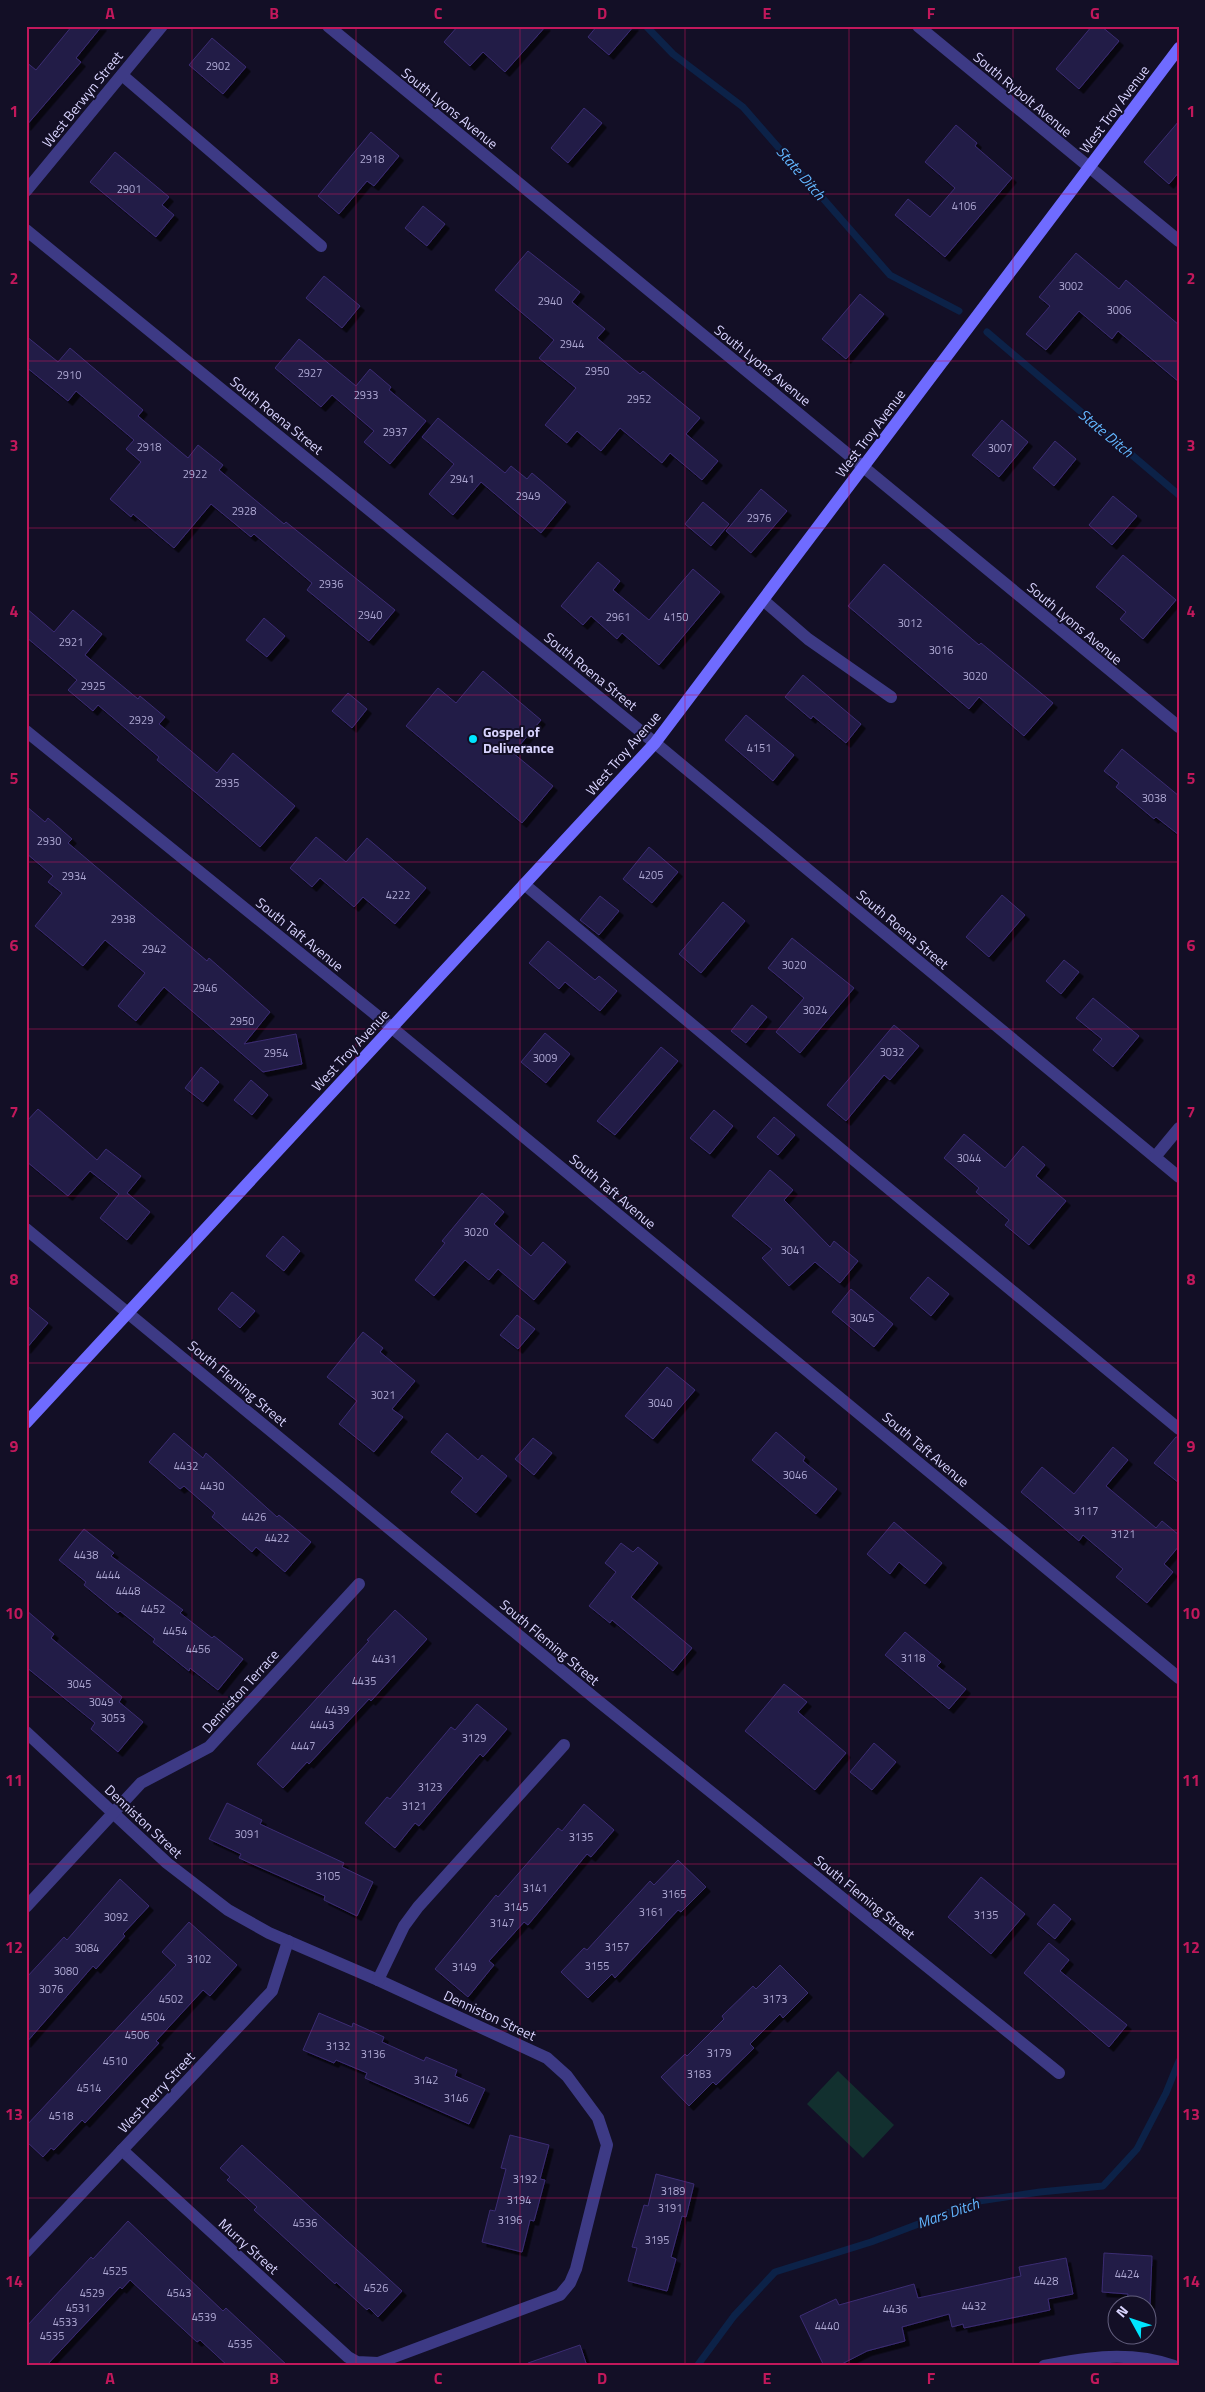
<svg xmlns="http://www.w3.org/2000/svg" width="1205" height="2392" viewBox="0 0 1205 2392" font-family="'Titillium Web',sans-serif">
  <defs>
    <filter id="shadow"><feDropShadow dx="4.5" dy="4.5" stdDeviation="0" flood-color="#0009"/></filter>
  </defs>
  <rect width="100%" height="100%" fill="#130f26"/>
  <!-- green -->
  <polygon fill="#12302f" points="838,2071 894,2125 863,2158 807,2104"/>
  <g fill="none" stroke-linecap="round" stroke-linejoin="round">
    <!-- stream -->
    <g stroke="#0c2248" stroke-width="7">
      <polyline points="646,26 673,54 743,107 890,275 959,311"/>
      <polyline points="987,332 1179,495"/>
      <polyline points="697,2366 734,2316 775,2272 871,2242 979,2201 1040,2192 1103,2186 1137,2149 1166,2093 1179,2061"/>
    </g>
  </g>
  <!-- building -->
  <g fill="#241b47" stroke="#3b2d73" filter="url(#shadow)">
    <polygon points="72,26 102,26 76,58 81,62 26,126 26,62 36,70"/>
    <polygon points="458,26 546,26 505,72 483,52 470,66 444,42"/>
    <polygon points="597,26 634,26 609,55 588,37"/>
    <polygon points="1092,26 1101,26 1119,41 1079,89 1056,69"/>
    <polygon points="212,38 246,67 223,94 189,65"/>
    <polygon points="584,108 602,123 568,163 551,148"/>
    <polygon points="1179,121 1179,172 1169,184 1144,162"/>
    <polygon points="956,125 977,143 975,146 1012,178 945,257 895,215 908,199 930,217 955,188 925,162"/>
    <polygon points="371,132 399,156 374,186 367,181 339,214 318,196"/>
    <polygon points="115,152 169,197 162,205 174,215 156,237 90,182"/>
    <polygon points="423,206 445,224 427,246 405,228"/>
    <polygon points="528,251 580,292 572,302 605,329 597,338 640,374 643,371 700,418 686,434 718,461 702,480 670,453 662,463 620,428 601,451 577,431 567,443 545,425 576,388 539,358 554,340 495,290"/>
    <polygon points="1076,253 1119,289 1126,280 1179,325 1179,382 1118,331 1112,339 1079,311 1046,350 1026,334 1050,306 1039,297"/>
    <polygon points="324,276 360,306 342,328 306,298"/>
    <polygon points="860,294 884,314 846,359 822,339"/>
    <polygon points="26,336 58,362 70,348 143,410 138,416 188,458 198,445 223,465 219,470 284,524 286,522 395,610 369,641 307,590 312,583 254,534 251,537 211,504 174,548 133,514 131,517 110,499 141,462 126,449 134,440 76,391 68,401 26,367"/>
    <polygon points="299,339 356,386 370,369 391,387 389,390 426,421 390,464 364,442 374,431 332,395 321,407 275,368"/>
    <polygon points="438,418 505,473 511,466 527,479 532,473 566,502 541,533 481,482 453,515 429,494 454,464 422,437"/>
    <polygon points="1002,420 1028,442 999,477 972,455"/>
    <polygon points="1055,441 1076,459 1054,486 1033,468"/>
    <polygon points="761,489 787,511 751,553 726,531"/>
    <polygon points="1113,496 1137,516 1112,545 1089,525"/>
    <polygon points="703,502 729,524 711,546 685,524"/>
    <polygon points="1123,555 1176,600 1143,639 1120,619 1126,612 1096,587"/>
    <polygon points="598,562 620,581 613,590 649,620 693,569 720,592 659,665 622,633 617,639 591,616 583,625 561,606"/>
    <polygon points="884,564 979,645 981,643 1053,703 1024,736 979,697 969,709 848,606"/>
    <polygon points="26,608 54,632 73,610 102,634 85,655 138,699 140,696 165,717 159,724 217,773 233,753 295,806 260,847 157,760 159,757 98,705 93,711 68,690 77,680 26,637"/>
    <polygon points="264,618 285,636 267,657 246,640"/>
    <polygon points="483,671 541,720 513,753 553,786 522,823 406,726 438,688 456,703"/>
    <polygon points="803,675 861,724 846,743 813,716 811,719 785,697"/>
    <polygon points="348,693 367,709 352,728 332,711"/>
    <polygon points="746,715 794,755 773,781 725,740"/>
    <polygon points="1122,749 1179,796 1179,835 1156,817 1154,819 1116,787 1119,783 1104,771"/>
    <polygon points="26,806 45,822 48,818 72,839 68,843 207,961 209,958 270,1012 244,1044 296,1034 302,1064 263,1072 164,987 136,1021 118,1006 145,973 105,940 83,966 35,926 62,893 48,882 53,876 26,853"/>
    <polygon points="316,837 346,862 367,838 426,888 395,924 363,897 354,907 320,878 312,887 290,868"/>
    <polygon points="649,847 678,872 652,903 623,879"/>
    <polygon points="1002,895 1025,915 989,957 966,937"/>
    <polygon points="600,896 619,911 599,935 580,920"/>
    <polygon points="723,902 745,921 701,973 679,954"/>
    <polygon points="792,938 854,988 800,1053 776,1032 804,998 768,968"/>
    <polygon points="548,941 595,980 599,976 617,991 600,1011 565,982 559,989 529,963"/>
    <polygon points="1064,960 1079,972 1061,994 1046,981"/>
    <polygon points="1093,998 1139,1036 1113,1067 1093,1050 1102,1039 1076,1018"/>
    <polygon points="752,1005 767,1017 746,1043 731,1031"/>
    <polygon points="894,1025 919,1046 890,1080 884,1075 846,1121 827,1105"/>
    <polygon points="545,1033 570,1054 546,1083 521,1062"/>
    <polygon points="661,1047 678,1061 615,1135 597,1121"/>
    <polygon points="201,1067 219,1082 203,1102 185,1088"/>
    <polygon points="251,1080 268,1095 252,1115 234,1100"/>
    <polygon points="38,1109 97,1160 106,1149 141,1176 127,1193 150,1212 127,1240 100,1218 119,1194 90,1171 68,1196 26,1161 26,1122"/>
    <polygon points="714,1110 733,1126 710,1154 690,1138"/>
    <polygon points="774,1117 795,1135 778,1155 757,1137"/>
    <polygon points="964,1134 1005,1168 1023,1146 1045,1165 1036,1176 1066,1201 1029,1245 1005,1225 1009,1220 976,1192 979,1188 944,1158"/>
    <polygon points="770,1170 793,1190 784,1200 830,1247 834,1241 858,1261 840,1283 815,1262 789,1286 762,1258 772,1249 732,1216"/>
    <polygon points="482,1193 504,1212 494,1224 531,1256 543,1242 566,1262 534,1300 498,1269 489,1280 465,1260 434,1296 415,1280 445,1243 442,1241"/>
    <polygon points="283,1236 300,1251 284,1271 266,1256"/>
    <polygon points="928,1277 949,1294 931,1316 910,1298"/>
    <polygon points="851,1289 893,1324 874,1347 832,1312"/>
    <polygon points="232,1292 255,1311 240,1328 218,1309"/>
    <polygon points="26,1305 48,1323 26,1349"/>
    <polygon points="517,1315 535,1329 518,1349 500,1335"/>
    <polygon points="363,1332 383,1348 380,1352 415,1381 392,1409 403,1417 374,1452 339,1424 357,1401 327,1377"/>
    <polygon points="667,1367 695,1390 653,1439 625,1416"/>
    <polygon points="776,1432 805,1457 803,1461 837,1489 816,1514 752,1460"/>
    <polygon points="174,1433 203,1458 206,1453 277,1517 279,1515 311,1542 285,1572 256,1547 252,1552 212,1517 215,1513 184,1486 180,1489 149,1462"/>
    <polygon points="447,1433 478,1460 482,1455 507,1476 476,1513 451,1492 463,1478 431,1452"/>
    <polygon points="1176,1437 1179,1437 1179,1483 1154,1463"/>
    <polygon points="533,1438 552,1453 534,1475 515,1459"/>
    <polygon points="1113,1447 1128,1460 1106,1486 1156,1528 1162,1521 1179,1535 1179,1546 1164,1564 1173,1572 1147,1603 1116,1577 1123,1569 1083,1535 1079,1541 1021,1492 1042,1467 1074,1494"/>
    <polygon points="894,1522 942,1563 925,1584 899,1562 890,1574 867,1554"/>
    <polygon points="84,1529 114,1553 111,1556 183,1610 180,1613 212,1638 214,1636 243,1659 218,1690 190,1668 189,1671 153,1642 155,1639 120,1611 118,1613 84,1585 86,1582 59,1560"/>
    <polygon points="621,1543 633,1552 638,1547 658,1563 631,1597 692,1648 673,1671 612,1620 610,1623 589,1606 616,1572 605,1563"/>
    <polygon points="26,1610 54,1634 51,1638 122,1697 119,1702 143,1722 118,1752 91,1729 95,1723 26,1667"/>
    <polygon points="395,1610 427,1639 371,1701 369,1699 309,1764 307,1762 283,1788 257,1764 369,1641 367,1640"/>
    <polygon points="905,1632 941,1662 937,1666 966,1689 949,1709 885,1655"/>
    <polygon points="784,1684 807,1702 798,1712 846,1753 815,1790 745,1731"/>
    <polygon points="477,1704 507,1729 483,1757 480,1754 419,1826 415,1823 395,1848 365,1823 387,1797 390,1799 451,1727 455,1730"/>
    <polygon points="874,1743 896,1762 872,1790 850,1772"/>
    <polygon points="227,1803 262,1820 260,1824 344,1863 342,1867 373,1882 357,1916 324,1900 325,1896 239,1858 241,1854 209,1839"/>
    <polygon points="584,1804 614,1830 591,1857 587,1854 528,1925 524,1922 489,1961 494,1965 468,1997 435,1969 496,1895 498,1897 558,1828 562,1831"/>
    <polygon points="678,1860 706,1887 681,1912 678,1910 615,1978 612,1974 588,1998 561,1972 584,1948 587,1950 650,1881 654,1885"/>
    <polygon points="981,1877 1025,1914 991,1954 948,1917"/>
    <polygon points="120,1879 149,1906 123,1934 125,1936 96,1969 93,1966 26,2043 26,1978 64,1937 67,1940"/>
    <polygon points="1054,1904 1071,1919 1055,1939 1037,1924"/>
    <polygon points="189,1922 237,1965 210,1996 203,1990 156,2041 159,2043 85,2123 82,2120 54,2150 51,2148 43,2157 26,2141 26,2126 176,1965 162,1952"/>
    <polygon points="1049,1943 1069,1960 1060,1971 1127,2025 1109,2047 1024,1973"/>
    <polygon points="780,1965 808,1993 783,2018 780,2014 750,2044 754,2048 716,2085 713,2082 689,2106 661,2077 685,2054 687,2056 724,2019 722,2016 753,1986 756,1989"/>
    <polygon points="319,2013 352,2027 353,2023 384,2037 382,2042 424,2061 426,2057 457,2070 455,2076 485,2089 469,2124 365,2078 367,2073 336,2060 334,2063 303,2050"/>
    <polygon points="510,2135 549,2145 540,2179 545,2180 534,2221 530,2220 522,2252 482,2242 490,2210 495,2211 506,2169 501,2168"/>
    <polygon points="242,2145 402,2291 378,2317 369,2308 367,2310 336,2282 335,2284 254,2210 257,2207 227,2180 230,2177 220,2168"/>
    <polygon points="656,2174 694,2184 686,2217 682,2216 671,2257 676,2259 667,2291 628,2281 637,2248 632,2247 644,2205 648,2206"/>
    <polygon points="128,2221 223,2311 226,2308 288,2366 228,2366 200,2340 197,2342 130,2280 122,2289 120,2287 46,2366 26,2366 26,2327 91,2257 93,2259"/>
    <polygon points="1104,2253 1152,2256 1150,2304 1127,2304 1128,2294 1102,2292"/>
    <polygon points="1066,2258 1073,2294 1048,2299 1050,2310 964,2328 963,2324 952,2327 949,2314 902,2327 905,2341 867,2351 838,2366 824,2366 800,2316 836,2299 839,2305 914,2284 918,2298 1021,2276 1019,2267"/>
    <polygon points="580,2345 587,2366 529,2366 528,2363"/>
  </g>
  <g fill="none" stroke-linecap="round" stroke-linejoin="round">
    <!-- lane -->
    <g stroke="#3d3a85" stroke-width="12">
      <polyline points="122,75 321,246"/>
      <polyline points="763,600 808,639 891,697"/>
      <polyline points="524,884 854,1160 1179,1429"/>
    </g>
    <!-- street -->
    <g stroke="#3d3a85" stroke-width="12">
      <polyline points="328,26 1179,727"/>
      <polyline points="918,26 1179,241"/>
      <polyline points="26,191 162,26"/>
      <polyline points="26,230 655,743 1179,1177"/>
      <polyline points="26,731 391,1027 1179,1678"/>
      <polyline points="1155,1157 1179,1128"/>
      <polyline points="26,1229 597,1700 1059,2073"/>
      <polyline points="26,1732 167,1863 228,1910 269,1933 378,1980 547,2058 567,2076 598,2118 607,2145 576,2269 570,2283 560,2295 378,2363 357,2362 348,2357 122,2150"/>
      <polyline points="26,1907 141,1783 209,1747 359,1584"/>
      <polyline points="378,1980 404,1926 418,1907 564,1745"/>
      <polyline points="26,2252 272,1991 288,1941"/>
      <path d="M1044 2366C1088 2357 1131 2351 1174 2366"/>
    </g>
    <!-- secondary -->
    <polyline stroke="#6f6bff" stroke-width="12" points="26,1423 655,743 1179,48"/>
  </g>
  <!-- grid -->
  <path fill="none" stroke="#c2185b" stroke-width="1" stroke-opacity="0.55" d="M192 26V2366M356 26V2366M520 26V2366M685 26V2366M849 26V2366M1013 26V2366M26 194H1179M26 361H1179M26 528H1179M26 695H1179M26 862H1179M26 1029H1179M26 1196H1179M26 1363H1179M26 1530H1179M26 1697H1179M26 1864H1179M26 2031H1179M26 2198H1179"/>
  <!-- markers -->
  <circle fill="#00e5ff" stroke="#130f26" stroke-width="2" cx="473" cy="739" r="5"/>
  <g text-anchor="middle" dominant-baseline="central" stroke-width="4" stroke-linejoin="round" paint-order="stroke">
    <!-- number labels -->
    <g font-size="11" fill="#aca6d1">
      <text x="218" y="66">2902</text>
      <text x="372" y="159">2918</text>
      <text x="129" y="189">2901</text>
      <text x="964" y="206">4106</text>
      <text x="1071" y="286">3002</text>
      <text x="550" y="301">2940</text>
      <text x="1119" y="310">3006</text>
      <text x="572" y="344">2944</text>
      <text x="597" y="371">2950</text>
      <text x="310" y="373">2927</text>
      <text x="69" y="375">2910</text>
      <text x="366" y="395">2933</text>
      <text x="639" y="399">2952</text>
      <text x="395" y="432">2937</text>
      <text x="149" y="447">2918</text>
      <text x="1000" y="448">3007</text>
      <text x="195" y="474">2922</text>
      <text x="462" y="479">2941</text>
      <text x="528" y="496">2949</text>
      <text x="244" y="511">2928</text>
      <text x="759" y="518">2976</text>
      <text x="331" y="584">2936</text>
      <text x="370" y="615">2940</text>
      <text x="618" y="617">2961</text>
      <text x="676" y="617">4150</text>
      <text x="910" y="623">3012</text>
      <text x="71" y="642">2921</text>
      <text x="941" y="650">3016</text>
      <text x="975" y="676">3020</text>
      <text x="93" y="686">2925</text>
      <text x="141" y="720">2929</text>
      <text x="759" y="748">4151</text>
      <text x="227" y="783">2935</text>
      <text x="1154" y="798">3038</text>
      <text x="49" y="841">2930</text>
      <text x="651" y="875">4205</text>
      <text x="74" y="876">2934</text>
      <text x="398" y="895">4222</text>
      <text x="123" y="919">2938</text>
      <text x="154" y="949">2942</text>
      <text x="794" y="965">3020</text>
      <text x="205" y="988">2946</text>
      <text x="815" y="1010">3024</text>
      <text x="242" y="1021">2950</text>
      <text x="892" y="1052">3032</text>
      <text x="276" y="1053">2954</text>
      <text x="545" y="1058">3009</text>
      <text x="969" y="1158">3044</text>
      <text x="476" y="1232">3020</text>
      <text x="793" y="1250">3041</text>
      <text x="862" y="1318">3045</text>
      <text x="383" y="1395">3021</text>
      <text x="660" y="1403">3040</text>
      <text x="186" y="1466">4432</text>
      <text x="795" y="1475">3046</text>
      <text x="212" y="1486">4430</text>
      <text x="1086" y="1511">3117</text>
      <text x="254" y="1517">4426</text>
      <text x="1123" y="1534">3121</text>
      <text x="277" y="1538">4422</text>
      <text x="86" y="1555">4438</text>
      <text x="108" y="1575">4444</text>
      <text x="128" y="1591">4448</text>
      <text x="153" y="1609">4452</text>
      <text x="175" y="1631">4454</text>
      <text x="198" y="1649">4456</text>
      <text x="913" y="1658">3118</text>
      <text x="384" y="1659">4431</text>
      <text x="364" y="1681">4435</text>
      <text x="79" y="1684">3045</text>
      <text x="101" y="1702">3049</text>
      <text x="337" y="1710">4439</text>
      <text x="113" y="1718">3053</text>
      <text x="322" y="1725">4443</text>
      <text x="474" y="1738">3129</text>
      <text x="303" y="1746">4447</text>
      <text x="430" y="1787">3123</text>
      <text x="414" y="1806">3121</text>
      <text x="247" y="1834">3091</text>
      <text x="581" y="1837">3135</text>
      <text x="328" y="1876">3105</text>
      <text x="535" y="1888">3141</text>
      <text x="674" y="1894">3165</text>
      <text x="516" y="1907">3145</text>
      <text x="651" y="1912">3161</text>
      <text x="986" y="1915">3135</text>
      <text x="116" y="1917">3092</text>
      <text x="502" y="1923">3147</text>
      <text x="617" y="1947">3157</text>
      <text x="87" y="1948">3084</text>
      <text x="199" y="1959">3102</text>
      <text x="597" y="1966">3155</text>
      <text x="464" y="1967">3149</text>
      <text x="66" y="1971">3080</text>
      <text x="51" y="1989">3076</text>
      <text x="171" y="1999">4502</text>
      <text x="775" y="1999">3173</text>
      <text x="153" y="2017">4504</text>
      <text x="137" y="2035">4506</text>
      <text x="338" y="2046">3132</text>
      <text x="719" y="2053">3179</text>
      <text x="373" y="2054">3136</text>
      <text x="115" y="2061">4510</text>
      <text x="699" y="2074">3183</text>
      <text x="426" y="2080">3142</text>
      <text x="89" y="2088">4514</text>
      <text x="456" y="2098">3146</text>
      <text x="61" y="2116">4518</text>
      <text x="525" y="2179">3192</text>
      <text x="673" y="2191">3189</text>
      <text x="519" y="2200">3194</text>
      <text x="670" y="2208">3191</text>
      <text x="510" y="2220">3196</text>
      <text x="305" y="2223">4536</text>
      <text x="657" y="2240">3195</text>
      <text x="115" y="2271">4525</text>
      <text x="1127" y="2274">4424</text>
      <text x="1046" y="2281">4428</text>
      <text x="376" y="2288">4526</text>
      <text x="92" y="2293">4529</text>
      <text x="179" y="2293">4543</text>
      <text x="974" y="2306">4432</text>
      <text x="78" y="2308">4531</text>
      <text x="895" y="2309">4436</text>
      <text x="204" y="2317">4539</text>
      <text x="65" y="2322">4533</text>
      <text x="827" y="2326">4440</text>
      <text x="52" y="2336">4535</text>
      <text x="240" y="2344">4535</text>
    </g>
    <!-- street labels -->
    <g font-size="14" fill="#d9d4ff" stroke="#130f26">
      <text transform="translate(1023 94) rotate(40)">South Rybolt Avenue</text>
      <text transform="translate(82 99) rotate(-51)">West Berwyn Street</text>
      <text transform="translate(450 108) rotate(39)">South Lyons Avenue</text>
      <text transform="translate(1114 109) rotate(-53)">West Troy Avenue</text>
      <text transform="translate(763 365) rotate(39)">South Lyons Avenue</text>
      <text transform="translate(277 415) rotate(39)">South Roena Street</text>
      <text transform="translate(870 433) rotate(-53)">West Troy Avenue</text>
      <text transform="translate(1075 623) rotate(40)">South Lyons Avenue</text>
      <text transform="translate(591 671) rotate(39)">South Roena Street</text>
      <text transform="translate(623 753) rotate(-49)">West Troy Avenue</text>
      <text transform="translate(903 929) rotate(40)">South Roena Street</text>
      <text transform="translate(300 934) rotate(39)">South Taft Avenue</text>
      <text transform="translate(350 1050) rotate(-47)">West Troy Avenue</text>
      <text transform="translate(613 1191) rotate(40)">South Taft Avenue</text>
      <text transform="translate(238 1383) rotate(40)">South Fleming Street</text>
      <text transform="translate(926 1449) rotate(40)">South Taft Avenue</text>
      <text transform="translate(550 1642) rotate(40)">South Fleming Street</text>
      <text transform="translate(240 1691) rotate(-48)">Denniston Terrace</text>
      <text transform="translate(144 1821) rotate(43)">Denniston Street</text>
      <text transform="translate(865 1897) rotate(39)">South Fleming Street</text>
      <text transform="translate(490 2015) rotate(25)">Denniston Street</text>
      <text transform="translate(156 2092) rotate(-47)">West Perry Street</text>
      <text transform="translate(249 2246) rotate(42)">Murry Street</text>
    </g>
    <!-- poi labels -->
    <g font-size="14" font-weight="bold" fill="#d9d4ff" stroke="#130f26" text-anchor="start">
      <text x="483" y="731">Gospel of<tspan x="483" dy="16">Deliverance</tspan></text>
    </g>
    <!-- water labels -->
    <g font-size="15" font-style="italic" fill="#62b6ff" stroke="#130f26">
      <text transform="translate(801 173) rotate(49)">State Ditch</text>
      <text transform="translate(1106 433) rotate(40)">State Ditch</text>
      <text transform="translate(948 2213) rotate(-19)">Mars Ditch</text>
    </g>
  </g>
  <!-- border -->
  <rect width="1205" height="2392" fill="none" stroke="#130f26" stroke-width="55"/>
  <!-- north arrow -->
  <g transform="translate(1132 2320) rotate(310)"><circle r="24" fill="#130f26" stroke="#625e7d"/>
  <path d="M0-4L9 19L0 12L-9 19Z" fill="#00e5ff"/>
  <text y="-8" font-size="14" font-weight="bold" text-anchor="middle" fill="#d9d4ff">N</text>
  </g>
  <rect x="28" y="28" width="1150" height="2336" fill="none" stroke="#c2185b" stroke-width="2"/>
  <g font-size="16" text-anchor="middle" font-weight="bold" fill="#c2185b">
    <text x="110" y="19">A</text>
    <text x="274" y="19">B</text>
    <text x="438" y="19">C</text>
    <text x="602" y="19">D</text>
    <text x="767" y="19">E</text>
    <text x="931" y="19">F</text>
    <text x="1095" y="19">G</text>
    <text x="14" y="117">1</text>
    <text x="1191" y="117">1</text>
    <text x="14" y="284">2</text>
    <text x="1191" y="284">2</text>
    <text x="14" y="451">3</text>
    <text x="1191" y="451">3</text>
    <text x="14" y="617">4</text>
    <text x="1191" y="617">4</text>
    <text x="14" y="784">5</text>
    <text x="1191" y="784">5</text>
    <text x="14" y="951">6</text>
    <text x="1191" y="951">6</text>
    <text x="14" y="1118">7</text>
    <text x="1191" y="1118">7</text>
    <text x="14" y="1285">8</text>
    <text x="1191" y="1285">8</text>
    <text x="14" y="1452">9</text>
    <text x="1191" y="1452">9</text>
    <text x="14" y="1619">10</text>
    <text x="1191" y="1619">10</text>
    <text x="14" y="1786">11</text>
    <text x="1191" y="1786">11</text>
    <text x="14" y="1953">12</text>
    <text x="1191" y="1953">12</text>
    <text x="14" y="2120">13</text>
    <text x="1191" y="2120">13</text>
    <text x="14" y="2287">14</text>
    <text x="1191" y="2287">14</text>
    <text x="110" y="2384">A</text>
    <text x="274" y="2384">B</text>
    <text x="438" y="2384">C</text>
    <text x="602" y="2384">D</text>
    <text x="767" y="2384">E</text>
    <text x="931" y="2384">F</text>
    <text x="1095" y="2384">G</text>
  </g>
</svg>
